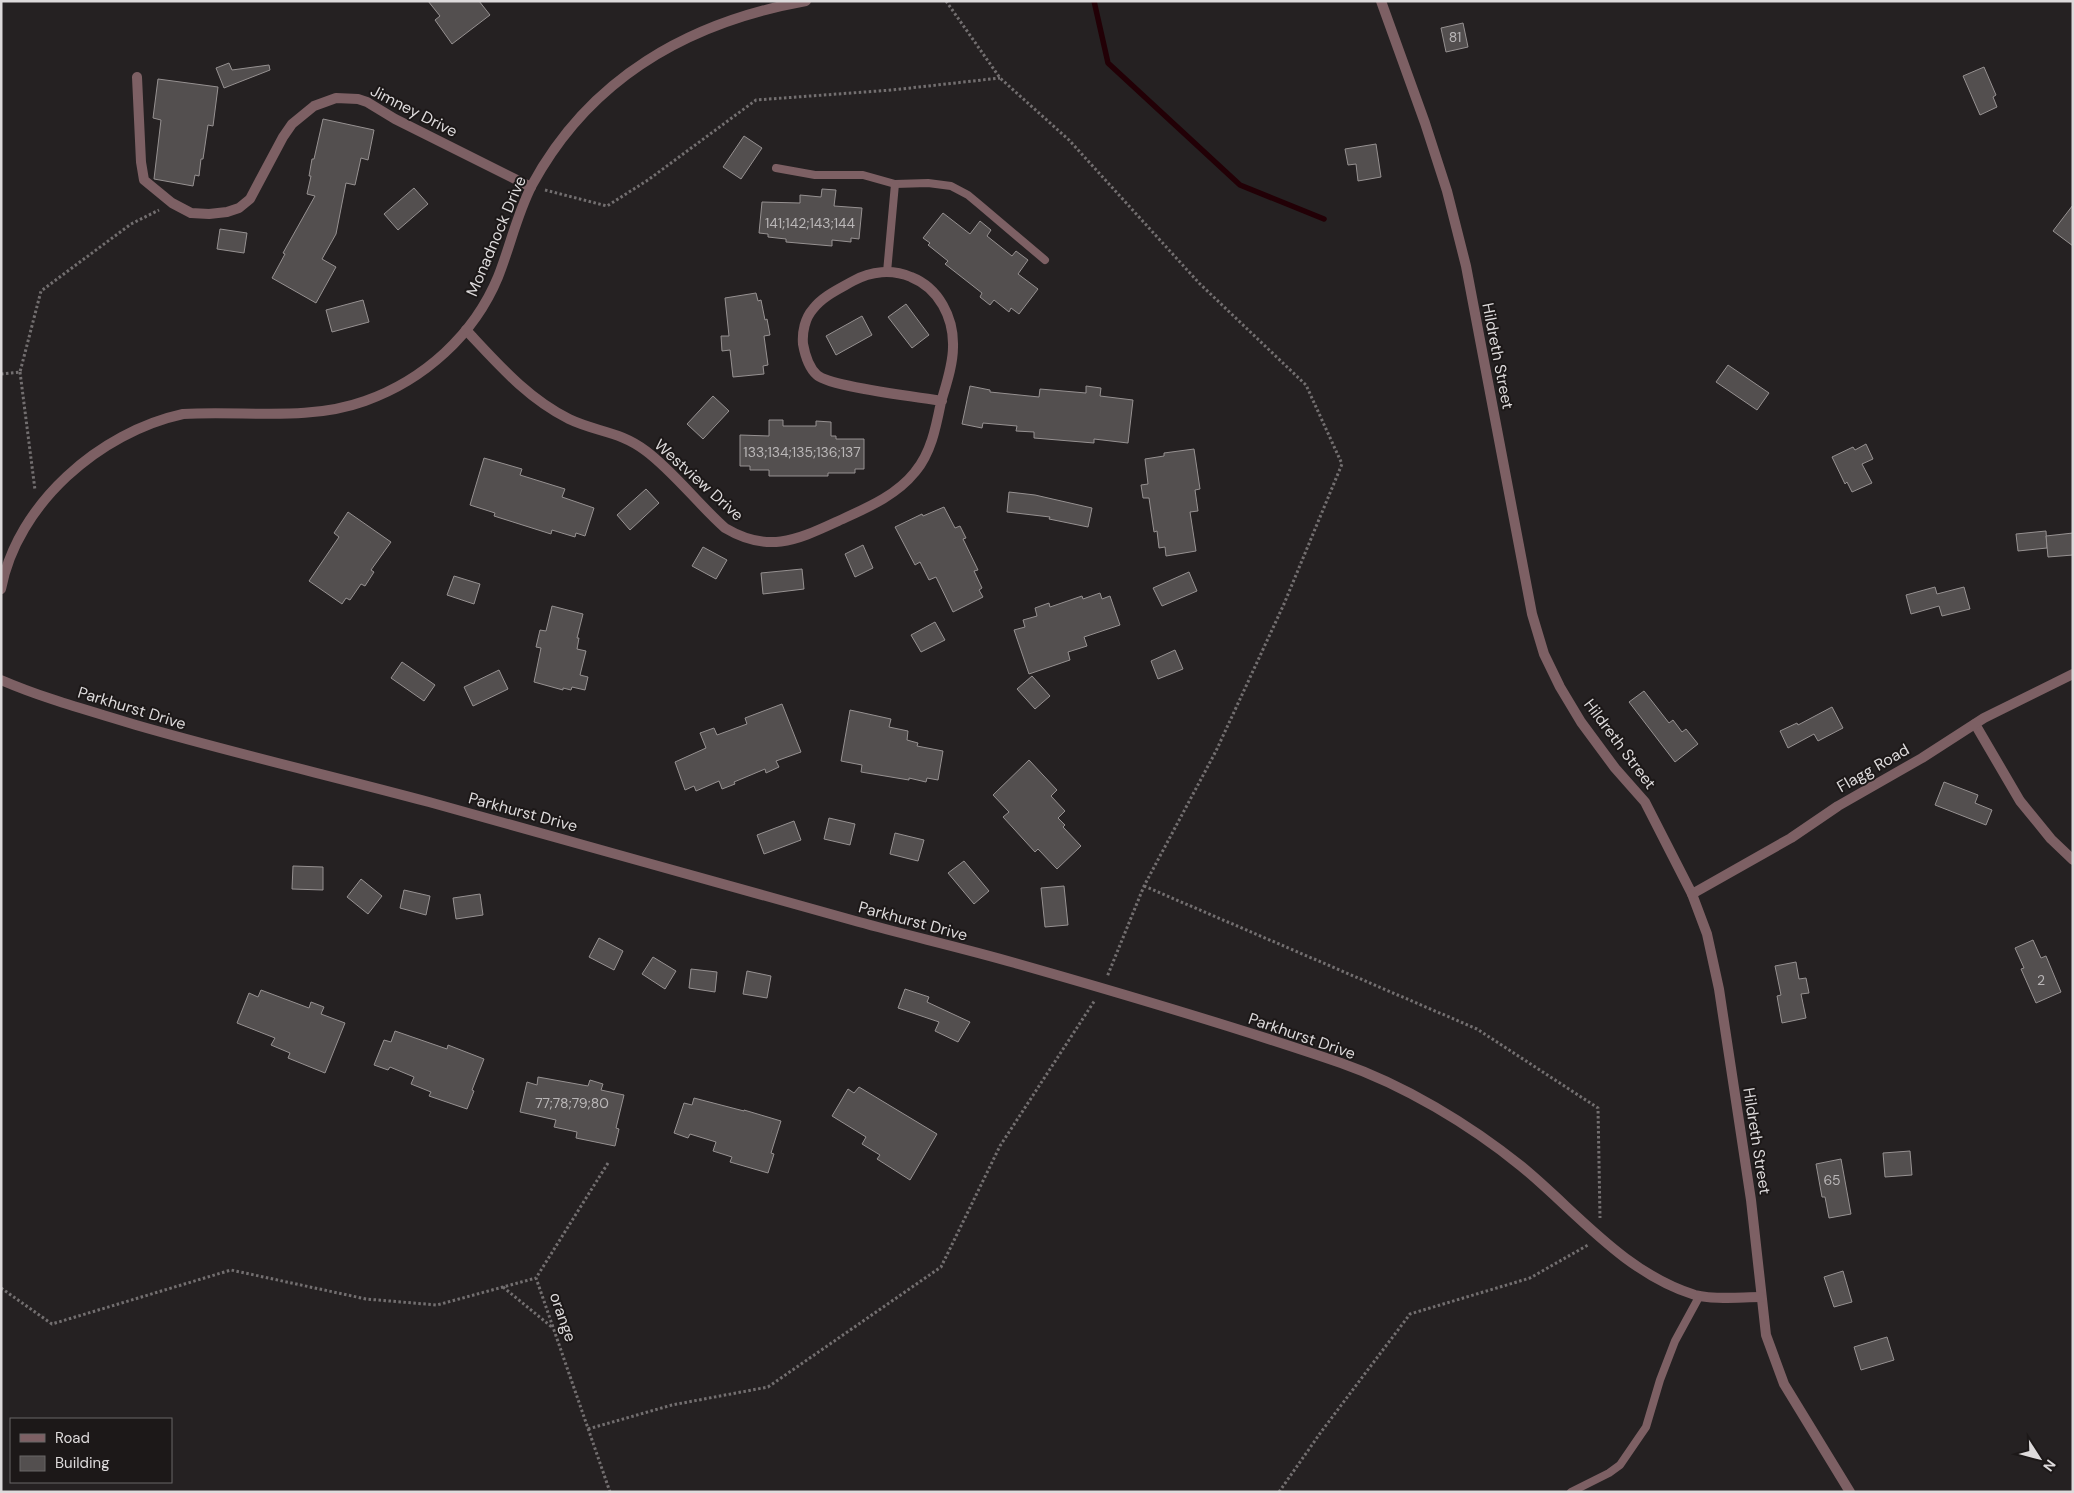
<svg xmlns="http://www.w3.org/2000/svg" width="2074" height="1493" viewBox="0 0 2074 1493" font-family="'DM Sans',sans-serif">
  <rect width="100%" height="100%" fill="#252122"/>
  <g fill="none" stroke-linecap="round" stroke-linejoin="round">
    <!-- stream -->
    <polyline stroke="#220006" stroke-width="5.5" points="1094,1 1108,63 1240,185 1324,219"/>
  </g>
  <!-- building -->
  <g fill="#534f4f" stroke="#969191">
    <polygon points="428,1 479,1 490,15 452,44 435,20 440,16"/>
    <polygon points="1463,23 1468,47 1446,52 1441,28"/>
    <polygon points="229,63 232,70 269,65 270,70 224,88 216,68"/>
    <polygon points="1984,67 1996,95 1993,97 1997,107 1980,115 1963,76"/>
    <polygon points="158,79 218,87 213,126 208,125 203,159 201,159 199,176 195,175 193,186 154,179 161,120 153,118"/>
    <polygon points="323,119 374,130 368,160 361,158 355,185 346,183 336,234 322,259 336,267 316,303 272,278 285,254 283,253 315,196 307,194 311,176 309,176 312,159 314,159"/>
    <polygon points="744,136 762,148 741,179 723,167"/>
    <polygon points="1376,144 1381,177 1358,181 1356,164 1348,165 1345,149"/>
    <polygon points="414,188 428,204 398,230 384,214"/>
    <polygon points="822,189 836,190 834,206 862,208 859,239 851,238 851,242 832,240 832,246 786,242 786,239 768,237 768,234 759,233 762,202 800,203 800,195 821,197"/>
    <polygon points="2073,205 2073,246 2053,231"/>
    <polygon points="943,213 970,234 980,221 991,230 987,236 1012,256 1016,251 1028,260 1018,274 1038,289 1019,314 1011,308 1009,312 994,300 990,305 980,297 982,293 945,264 948,261 928,245 930,243 923,238"/>
    <polygon points="220,229 247,233 244,253 217,249"/>
    <polygon points="756,293 758,301 761,300 765,320 767,319 770,335 764,336 768,365 763,366 764,374 733,377 730,350 722,351 721,336 729,336 725,298"/>
    <polygon points="363,300 369,322 332,332 326,310"/>
    <polygon points="906,304 929,335 912,348 888,317"/>
    <polygon points="862,316 872,335 836,355 826,336"/>
    <polygon points="1728,365 1769,393 1757,410 1716,382"/>
    <polygon points="970,386 990,390 990,392 1039,397 1040,389 1086,393 1086,386 1101,388 1100,396 1133,400 1128,443 1094,439 1094,443 1034,438 1034,432 1016,431 1017,426 983,423 982,428 962,424"/>
    <polygon points="713,396 729,411 703,439 687,424"/>
    <polygon points="769,420 783,420 783,426 816,426 816,421 831,422 831,436 836,436 836,439 864,439 864,469 855,469 855,473 828,473 828,476 769,476 769,470 750,470 750,466 740,466 740,435 769,436"/>
    <polygon points="1866,444 1873,459 1862,464 1872,483 1852,492 1847,482 1845,484 1832,457 1853,447 1855,450"/>
    <polygon points="1194,449 1200,489 1195,490 1198,511 1190,512 1196,551 1166,556 1165,547 1159,548 1157,531 1154,532 1149,498 1143,498 1141,485 1148,484 1145,459 1164,456 1164,453"/>
    <polygon points="484,458 522,469 520,475 565,489 562,497 594,508 585,536 576,533 575,537 552,530 551,534 494,516 495,513 470,505"/>
    <polygon points="646,489 659,503 630,530 617,515"/>
    <polygon points="1009,492 1035,495 1092,508 1088,527 1049,519 1050,517 1007,512"/>
    <polygon points="944,507 955,528 960,526 966,538 963,539 978,570 974,571 982,588 979,590 983,597 953,612 936,577 929,580 920,562 915,565 895,527 922,514 923,516"/>
    <polygon points="348,512 391,542 371,570 374,572 365,586 361,584 350,600 346,598 342,604 309,581 339,537 334,533"/>
    <polygon points="2046,531 2047,548 2018,551 2016,534"/>
    <polygon points="2073,533 2073,555 2048,557 2046,536"/>
    <polygon points="863,545 873,568 855,577 845,554"/>
    <polygon points="703,547 727,560 716,579 692,566"/>
    <polygon points="802,569 804,589 763,594 761,573"/>
    <polygon points="1189,572 1197,591 1162,606 1153,588"/>
    <polygon points="454,576 480,584 474,604 447,595"/>
    <polygon points="1935,587 1937,594 1964,587 1970,609 1942,616 1939,606 1911,614 1906,595"/>
    <polygon points="1100,593 1102,599 1110,596 1120,625 1084,637 1087,646 1068,652 1070,660 1029,674 1014,630 1025,627 1023,620 1037,616 1035,608 1049,603 1050,607 1082,596 1083,599"/>
    <polygon points="552,606 583,614 577,638 579,638 577,649 586,651 580,675 588,677 585,690 572,687 571,690 563,688 563,690 534,682 541,648 536,647 540,630 546,631"/>
    <polygon points="935,622 945,640 921,652 911,635"/>
    <polygon points="1175,650 1183,669 1158,679 1151,661"/>
    <polygon points="402,662 435,685 424,701 391,678"/>
    <polygon points="499,670 508,689 473,706 464,687"/>
    <polygon points="1032,676 1050,696 1035,709 1017,689"/>
    <polygon points="1644,691 1669,723 1673,720 1682,732 1686,729 1698,744 1675,762 1629,702"/>
    <polygon points="782,704 801,752 776,761 779,767 766,773 765,769 734,782 735,784 722,789 719,781 696,791 694,786 685,790 675,762 706,748 700,733 714,728 717,735 747,724 745,718"/>
    <polygon points="1832,707 1843,728 1818,741 1814,734 1788,748 1780,731 1797,723 1798,725"/>
    <polygon points="850,710 891,719 889,727 908,731 907,740 918,743 917,746 943,751 938,780 927,778 926,782 909,778 909,780 861,772 862,765 841,761"/>
    <polygon points="1029,760 1057,790 1051,796 1065,811 1058,818 1065,825 1063,827 1081,846 1057,869 1038,849 1035,852 1003,817 1009,812 993,795"/>
    <polygon points="1944,782 1978,795 1975,803 1992,810 1986,825 1935,805"/>
    <polygon points="829,818 855,824 850,845 824,839"/>
    <polygon points="794,821 801,840 764,854 757,835"/>
    <polygon points="895,833 924,840 918,861 890,854"/>
    <polygon points="964,861 989,891 974,904 948,873"/>
    <polygon points="293,866 323,867 323,890 292,889"/>
    <polygon points="361,879 382,896 368,914 347,897"/>
    <polygon points="1064,886 1068,925 1045,927 1041,888"/>
    <polygon points="404,890 430,896 426,915 400,908"/>
    <polygon points="480,894 483,915 456,919 453,898"/>
    <polygon points="599,938 623,951 614,970 589,957"/>
    <polygon points="2033,940 2041,958 2046,956 2061,992 2036,1003 2021,969 2024,968 2015,948"/>
    <polygon points="653,957 676,971 665,989 642,974"/>
    <polygon points="1796,962 1799,979 1806,978 1809,993 1801,994 1806,1018 1782,1023 1777,996 1781,995 1775,966"/>
    <polygon points="691,969 717,972 715,992 689,988"/>
    <polygon points="747,971 771,976 767,998 743,994"/>
    <polygon points="905,989 929,997 927,1002 970,1022 958,1042 935,1031 939,1022 898,1008"/>
    <polygon points="261,990 309,1008 311,1002 324,1007 321,1014 345,1023 325,1073 288,1058 290,1053 271,1045 275,1038 237,1023 249,993 258,997"/>
    <polygon points="395,1031 447,1049 448,1045 484,1059 472,1090 474,1091 467,1109 429,1096 431,1092 411,1084 414,1077 390,1067 388,1070 374,1065 384,1040 391,1042"/>
    <polygon points="538,1077 588,1086 590,1080 603,1084 601,1090 624,1095 616,1128 619,1129 615,1146 576,1138 577,1132 554,1127 556,1120 520,1112 527,1082 537,1085"/>
    <polygon points="859,1087 937,1134 910,1180 877,1159 880,1155 862,1144 866,1137 832,1116 848,1089 854,1093"/>
    <polygon points="694,1098 744,1111 744,1110 781,1121 771,1153 774,1154 768,1173 730,1162 732,1157 713,1151 716,1142 690,1134 688,1138 674,1133 684,1103 692,1105"/>
    <polygon points="1910,1151 1912,1175 1885,1177 1883,1153"/>
    <polygon points="1841,1159 1851,1214 1829,1218 1825,1197 1822,1197 1816,1164"/>
    <polygon points="1843,1271 1852,1302 1834,1307 1824,1277"/>
    <polygon points="1887,1337 1894,1360 1861,1370 1854,1347"/>
  </g>
  <g fill="none" stroke-linecap="round" stroke-linejoin="round">
    <!-- path -->
    <g stroke="#736f70" stroke-width="3" stroke-dasharray="2.5 2.5" stroke-linecap="butt">
      <polyline points="946,1 1000,78 1069,140 1199,283 1306,385 1342,464 1284,604 1216,751 1144,886 1107,977"/>
      <polyline points="545,190 607,206 648,180 756,100 892,90 1000,78"/>
      <polyline points="20,372 35,490"/>
      <polyline points="1,374 20,372 41,291 131,224 159,210"/>
      <polyline points="1144,886 1477,1029 1598,1108 1600,1218"/>
      <polyline points="608,1163 536,1278 610,1492"/>
      <polyline points="503,1287 553,1328"/>
      <polyline points="1,1288 52,1324 231,1270 366,1299 437,1305 536,1278"/>
      <polyline points="588,1429 672,1405 768,1387 941,1267 1000,1146 1095,1000"/>
      <polyline points="1279,1492 1321,1432 1410,1314 1530,1278 1588,1245"/>
    </g>
    <!-- service -->
    <g stroke="#7d6064" stroke-width="8">
      <polyline points="776,168 815,175 863,175 895,184 928,183 951,186 968,195 980,205 1045,260"/>
      <polyline points="887,272 895,184"/>
      <polyline points="1571,1492 1609,1473 1620,1465 1646,1427 1660,1380 1675,1341 1699,1297"/>
    </g>
    <!-- minor -->
    <g stroke="#7d6064" stroke-width="10">
      <polyline points="1381,1 1425,123 1447,191 1466,266 1532,614 1544,654 1560,687 1581,722 1615,768 1645,802 1692,894 1707,934 1719,989 1751,1200 1766,1335 1784,1384 1850,1492"/>
      <polyline points="137,77 141,162 144,180 172,203 191,213 209,214 227,212 239,208 250,199 283,137 292,124 314,106 336,98 358,99 367,102 395,119 531,187"/>
      <path d="M466 330C498 364 527 398 569 419 596 432 620 431 646 451 674 472 698 504 725 528 767 553 795 541 836 522 864 509 895 497 915 472 931 453 936 427 941 402 946 385 953 365 953 347 954 318 939 288 911 277 892 269 871 271 853 281 839 289 823 296 813 309 805 318 802 332 803 344 805 355 809 368 817 375 830 387 919 397 942 401"/>
      <path d="M1 589C17 504 100 432 183 414 243 410 307 422 365 401 424 380 474 335 498 277 510 247 517 214 532 185 590 78 689 22 806 1"/>
      <path d="M1 680C45 699 91 711 136 725 233 753 332 776 429 802 573 841 715 883 859 922 910 936 963 948 1015 963 1124 994 1233 1026 1341 1063 1404 1085 1469 1124 1521 1166 1576 1211 1624 1273 1695 1295 1713 1300 1741 1297 1761 1297"/>
      <polyline points="1975,724 2020,801 2051,839 2073,860"/>
      <polyline points="1692,894 1791,838 1838,806 1922,758 1984,718 2073,674"/>
    </g>
  </g>
  <g text-anchor="middle" dominant-baseline="central" stroke-width="4" stroke-linejoin="round" paint-order="stroke">
    <!-- number labels -->
    <g font-size="14" fill="#bab7b8">
      <text x="1455" y="37">81</text>
      <text x="810" y="223">141;142;143;144</text>
      <text x="802" y="452">133;134;135;136;137</text>
      <text x="2041" y="980">2</text>
      <text x="572" y="1103">77;78;79;80</text>
      <text x="1832" y="1180">65</text>
    </g>
    <!-- street labels -->
    <g font-size="16" fill="#dddadb" stroke="#1c1818">
      <text transform="translate(414 111) rotate(27)">Jimney Drive</text>
      <text transform="translate(496 236) rotate(-67)">Monadnock Drive</text>
      <text transform="translate(1498 356) rotate(79)">Hildreth Street</text>
      <text transform="translate(699 480) rotate(42)">Westview Drive</text>
      <text transform="translate(132 708) rotate(17)">Parkhurst Drive</text>
      <text transform="translate(1620 744) rotate(53)">Hildreth Street</text>
      <text transform="translate(1873 768) rotate(-30)">Flagg Road</text>
      <text transform="translate(523 812) rotate(15)">Parkhurst Drive</text>
      <text transform="translate(913 921) rotate(15)">Parkhurst Drive</text>
      <text transform="translate(1302 1036) rotate(19)">Parkhurst Drive</text>
      <text transform="translate(1757 1141) rotate(81)">Hildreth Street</text>
      <text transform="translate(563 1317) rotate(71)">orange</text>
    </g>
  </g>
  <!-- border -->
  <rect width="2074" height="1493" fill="none" stroke="#dddadb" stroke-width="5"/>
  <!-- legend -->
  <rect x="10" y="1418" width="162" height="65" fill="#1c1818" stroke="#696666"/>
  <rect x="20" y="1434" width="25" height="8" fill="#7d6064" stroke="#696666"/>
  <text x="55" y="1443" font-size="15" fill="#dddadb">Road</text>
  <rect x="20" y="1456" width="25" height="15" fill="#534f4f" stroke="#696666"/>
  <text x="55" y="1468" font-size="15" fill="#dddadb">Building</text>
  <!-- north arrow -->
  <g transform="translate(2039 1458) rotate(126)" stroke="#1c1818" stroke-width="4" paint-order="stroke">
  <path d="M0-4L9 19L0 12L-9 19Z" fill="#dddadb"/>
  <text y="-8" font-size="14" font-weight="bold" text-anchor="middle" fill="#dddadb">N</text>
  </g>
</svg>
